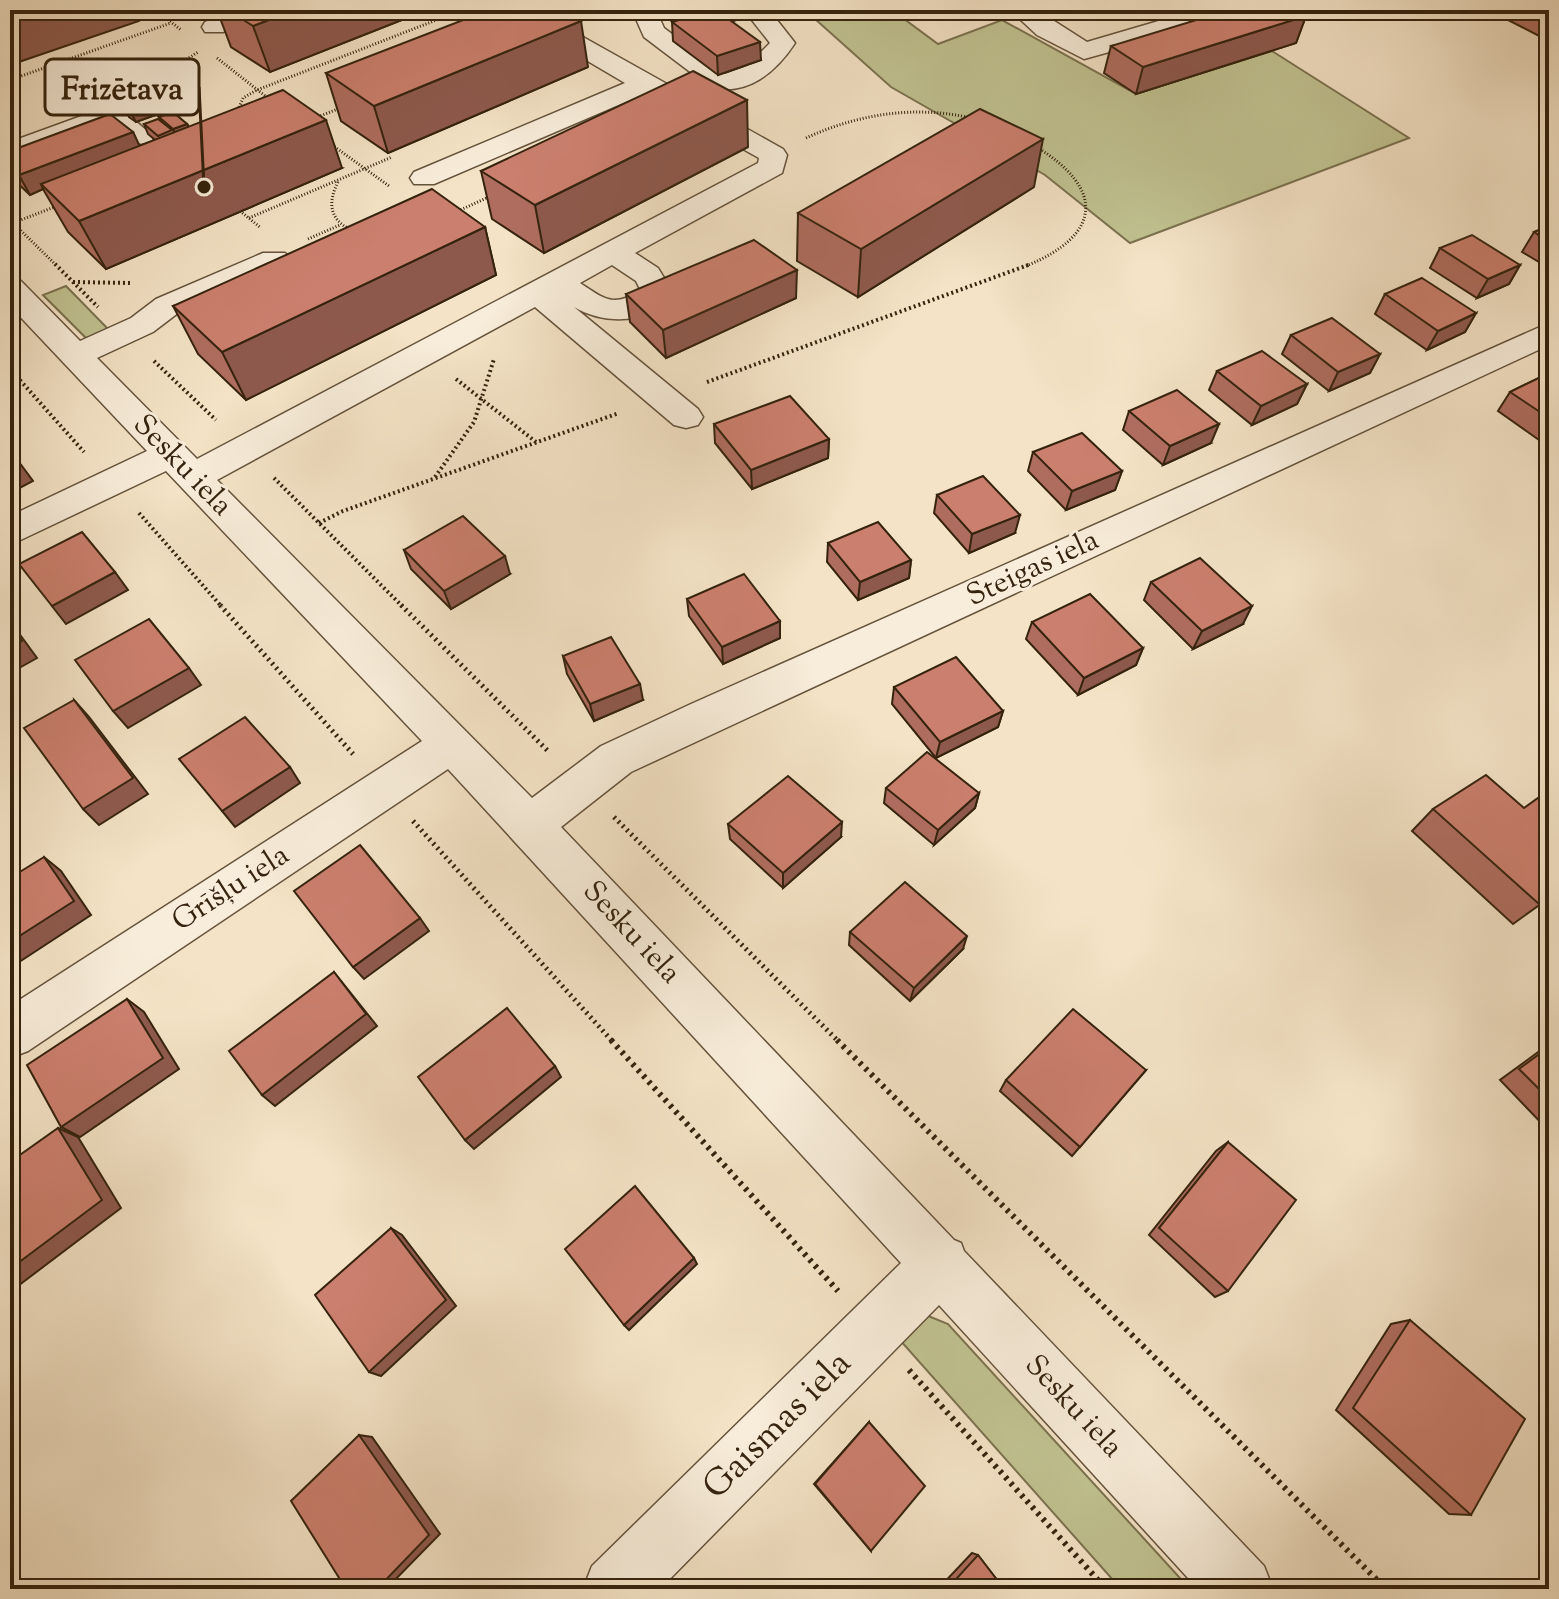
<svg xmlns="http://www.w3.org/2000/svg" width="1559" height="1599" viewBox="0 0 1559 1599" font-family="'Sorts Mill Goudy',serif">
  <rect width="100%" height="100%" fill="#f4e3c6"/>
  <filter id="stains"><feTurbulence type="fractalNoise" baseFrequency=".0025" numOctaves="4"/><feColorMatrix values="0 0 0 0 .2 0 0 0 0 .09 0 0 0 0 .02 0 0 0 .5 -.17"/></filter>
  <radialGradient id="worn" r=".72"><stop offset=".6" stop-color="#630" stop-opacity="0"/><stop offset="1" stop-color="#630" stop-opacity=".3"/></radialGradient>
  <!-- green -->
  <g fill="#c1c291" stroke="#7b7250" stroke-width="2">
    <polygon points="805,10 892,10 938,44 1002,20 1136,94 1272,51 1409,138 1130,243 1045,175 891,87"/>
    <polygon points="66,286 111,332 87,339 43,295"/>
    <polygon points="921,1313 948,1324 1190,1589 1121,1589 891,1330"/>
  </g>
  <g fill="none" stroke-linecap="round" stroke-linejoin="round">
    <defs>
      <g id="minor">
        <polygon points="235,10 269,10 266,15 223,32 205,32 202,27 205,22"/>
        <path d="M551 10H575L574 32 783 149 787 155 782 173 635 253 658 268 674 294C652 325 604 325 574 307L698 409 703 417 698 425 686 428 674 425 535 307 217 480 532 798 601 746 691 704 1549 323V345L631 772 561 827 954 1240 961 1243 964 1251 1264 1566 1273 1589H1198L939 1305 660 1589H583L592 1566 901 1263 448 769 28 1051 10 1058V1006L422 741 166 471 10 545V516L147 451 10 306V279L21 281 80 341 131 318 156 299 263 253H285L315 280 311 287C293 291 285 283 271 272L178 313 153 332 97 358 197 459 758 163 759 158 644 94 434 184H414L410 178 414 172 625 83 552 40 549 35ZM612 265 636 281 641 291C612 307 606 300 580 283Z"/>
        <path d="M632 10H656L664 28 725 74 747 66 770 43 744 10H769L795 43C776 72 747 97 710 87L644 37Z"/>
        <polygon points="1010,10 1037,10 1087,42 1196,10 1224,10 1227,15 1224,20 1084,59 1037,35"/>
        <path d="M98 110 126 113 154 137 150 143C127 148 121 127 101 126L10 159V142Z"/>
      </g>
    </defs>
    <!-- minor casing -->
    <use href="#minor" stroke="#65533c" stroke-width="3"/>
    <!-- path-far3 -->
    <g stroke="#35230e" stroke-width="3" stroke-dasharray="1 2" stroke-linecap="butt">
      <polyline points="156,10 181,30"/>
      <polyline points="217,58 269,99"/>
      <polyline points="10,80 171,23"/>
      <polyline points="139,91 198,52"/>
      <polyline points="238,110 243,98 257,90 462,10"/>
      <polyline points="315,118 343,107"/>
      <path d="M806 138C858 114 915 105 971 118"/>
      <polyline points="332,145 389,186"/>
      <path d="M338 182C328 202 329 218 349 229"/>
      <polyline points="240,211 261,228"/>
      <polyline points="458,211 493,195"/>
      <polyline points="249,218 392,157"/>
      <polyline points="10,220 57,266"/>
      <polyline points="13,223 57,206"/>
      <polyline points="308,239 340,225"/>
      <path d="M1026 266C1102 235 1106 189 1035 146"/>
    </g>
    <!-- path-far2 -->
    <g stroke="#35230e" stroke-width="4" stroke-dasharray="2 3" stroke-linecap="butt">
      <polyline points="55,264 98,307"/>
      <polyline points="73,282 131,283"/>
      <polyline points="154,361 216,420"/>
      <polyline points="10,369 84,452"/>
      <polyline points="456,379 536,442"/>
      <polyline points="707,382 1031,264"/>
      <polyline points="435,477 474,422 494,359"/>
      <polyline points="274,478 403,607"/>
      <polyline points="139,513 222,607"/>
      <polyline points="319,523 343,511 619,413"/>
    </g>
    <!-- path-far1 -->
    <g stroke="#35230e" stroke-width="5" stroke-dasharray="2 4" stroke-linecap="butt">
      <polyline points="220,605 353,754"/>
      <polyline points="401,605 550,753"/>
      <polyline points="614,817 839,1042"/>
      <polyline points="413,821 613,1042"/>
    </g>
    <!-- path -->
    <g stroke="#35230e" stroke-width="6" stroke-dasharray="3 5" stroke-linecap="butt">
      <polyline points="611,1040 838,1291"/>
      <polyline points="837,1040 1386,1589"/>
      <polyline points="909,1370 1106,1589"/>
    </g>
    <!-- minor -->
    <use href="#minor" fill="#f8edda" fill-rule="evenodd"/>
  </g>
  <!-- wall -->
  <g fill="#af6d5f" stroke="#35230e" stroke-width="2">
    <polygon points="217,10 427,10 270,72 231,47"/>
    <polygon points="670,10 743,10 743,18 732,21 761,60 718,75 673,41 672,22 682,19"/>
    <polygon points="1039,10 1091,10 1050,19"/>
    <polygon points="1513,10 1549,10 1549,41 1508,20"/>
    <polygon points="1306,16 1296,43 1136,94 1104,73 1111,46"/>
    <polygon points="588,67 388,153 341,121 326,73"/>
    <polygon points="160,102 164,112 136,122 129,117 124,107"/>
    <polygon points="159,117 187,124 189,127 342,168 106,269 68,232 43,189 30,195 10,176 10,151 133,132 139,146 155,140 148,134 144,124 161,121"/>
    <polygon points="748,147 544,253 492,219 481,171"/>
    <polygon points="1034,187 858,297 797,261 798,213"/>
    <polygon points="1549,226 1549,268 1522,252 1534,232"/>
    <polygon points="485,227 496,275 246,400 198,354 173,306"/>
    <polygon points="1440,248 1520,265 1509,284 1477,298 1430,268"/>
    <polygon points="626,294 796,298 666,358 630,322"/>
    <polygon points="1385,294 1476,313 1465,332 1427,350 1375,314"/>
    <polygon points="1291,335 1380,354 1370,373 1329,391 1282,354"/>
    <polygon points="1217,371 1307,384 1297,404 1252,425 1209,390"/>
    <polygon points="1549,373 1549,447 1498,411 1510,392"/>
    <polygon points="1129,411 1211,443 1163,465 1123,430"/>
    <polygon points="714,424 829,439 828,458 752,489 715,443"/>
    <polygon points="1033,452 1122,471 1115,490 1066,510 1028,471"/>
    <polygon points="937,495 1015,533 969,553 934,513"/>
    <polygon points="828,543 911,560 909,578 858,600 827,562"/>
    <polygon points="404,550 510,574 451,609 411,569"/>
    <polygon points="1151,582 1243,624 1193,649 1144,600"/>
    <polygon points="687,599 780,621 780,638 723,664 689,616"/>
    <polygon points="1032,622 1143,648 1136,665 1078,695 1026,639"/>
    <polygon points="563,656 643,700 594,721 567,674"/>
    <polygon points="894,687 1003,711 998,727 936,758 892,704"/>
    <polygon points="886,788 979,793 975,808 934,845 884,803"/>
    <polygon points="1524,808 1549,898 1513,924 1412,831 1433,809"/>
    <polygon points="728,824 841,837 783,888 730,839"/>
    <polygon points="850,932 963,949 910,1001 849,945"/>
    <polygon points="1549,1044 1549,1131 1500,1080"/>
    <polygon points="1146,1070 1072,1156 1000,1091 1006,1080"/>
    <polygon points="1228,1142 1228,1291 1215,1297 1149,1235 1216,1151"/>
    <polygon points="1410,1320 1471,1515 1449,1514 1336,1410 1391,1324"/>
    <polygon points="869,1422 871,1551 814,1484"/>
    <polygon points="972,1553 978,1555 1004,1589 938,1589"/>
  </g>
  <!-- shaded-wall -->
  <g fill="#8e594d" stroke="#35230e" stroke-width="2">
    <polygon points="12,10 134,10 139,21 10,65 10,11"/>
    <polygon points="295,10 427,10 270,72 253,26"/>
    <polygon points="713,10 743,10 743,18 714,27"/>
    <polygon points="1052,10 1091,10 1050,19"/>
    <polygon points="1306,16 1296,43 1136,94 1143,67"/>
    <polygon points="581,21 588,67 388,153 374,106"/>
    <polygon points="760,42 761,60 718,75 717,56"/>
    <polygon points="747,100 748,147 544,253 535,205"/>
    <polygon points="160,102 164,112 136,122 131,113"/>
    <polygon points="326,120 342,168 106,269 79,221"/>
    <polygon points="187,124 192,133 177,139 173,129"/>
    <polygon points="133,132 142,151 41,184 43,189 30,195 19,175"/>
    <polygon points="1043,139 1034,187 858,297 861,249"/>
    <polygon points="485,227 496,275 246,400 222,352"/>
    <polygon points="1520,265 1509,284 1477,298 1488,279"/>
    <polygon points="797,270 796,298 666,358 663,330"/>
    <polygon points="1476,313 1465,332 1427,350 1438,331"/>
    <polygon points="1380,354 1370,373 1329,391 1338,372"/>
    <polygon points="1307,384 1297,404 1252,425 1261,406"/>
    <polygon points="1219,424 1211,443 1163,465 1170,446"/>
    <polygon points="829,439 828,458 752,489 751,470"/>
    <polygon points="19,462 33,481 10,493 10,467"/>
    <polygon points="1122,471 1115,490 1066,510 1072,491"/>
    <polygon points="1020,515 1015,533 969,553 972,534"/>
    <polygon points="505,556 510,574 451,609 444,591"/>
    <polygon points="911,560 909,578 858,600 860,582"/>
    <polygon points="115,572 128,590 66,624 52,606"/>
    <polygon points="1252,606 1243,624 1193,649 1202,631"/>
    <polygon points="10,621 37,658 10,673"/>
    <polygon points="780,621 780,638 723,664 722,647"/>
    <polygon points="1143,648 1136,665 1078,695 1084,678"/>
    <polygon points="189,668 201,685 128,728 113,711"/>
    <polygon points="640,684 643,700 594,721 590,704"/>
    <polygon points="74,700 89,717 148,794 99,825 83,809"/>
    <polygon points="1003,711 998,727 936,758 940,742"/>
    <polygon points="290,767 300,783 235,827 222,811"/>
    <polygon points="979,793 975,808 934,845 938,830"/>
    <polygon points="842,822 841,837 783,888 783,873"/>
    <polygon points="44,857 61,871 91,915 10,968 10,942"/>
    <polygon points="420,918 429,931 364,979 353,967"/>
    <polygon points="967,936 963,949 910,1001 914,988"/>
    <polygon points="334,972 377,1026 275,1106 262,1095"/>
    <polygon points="127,999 144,1012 179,1069 80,1137 61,1127"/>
    <polygon points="555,1066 561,1077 474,1149 465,1140"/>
    <polygon points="58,1128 78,1137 121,1208 10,1292 10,1269"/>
    <polygon points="391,1228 402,1235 456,1306 381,1376 369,1372"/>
    <polygon points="694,1258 697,1264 629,1330 624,1325"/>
    <polygon points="359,1435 372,1437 440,1534 386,1589 377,1589"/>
  </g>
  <!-- building -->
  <g fill="#cb7f6e" stroke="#35230e" stroke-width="2">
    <polygon points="228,10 295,10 253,26"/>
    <polygon points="489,10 562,10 581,21 374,106 326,73"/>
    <polygon points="695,10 716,10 760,42 717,56 672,22 700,14"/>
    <polygon points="1229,10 1295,10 1306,16 1143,67 1111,46"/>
    <polygon points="1534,10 1549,10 1549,17"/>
    <polygon points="693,71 747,100 535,205 481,171"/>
    <polygon points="283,90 326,120 79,221 41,184"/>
    <polygon points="980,109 1043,139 861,249 798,213"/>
    <polygon points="173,112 187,124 173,129 159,117"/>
    <polygon points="110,114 133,132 19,175 10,167 10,151"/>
    <polygon points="158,119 172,130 158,136 144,124"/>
    <polygon points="432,189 485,227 222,352 173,306"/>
    <polygon points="1549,226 1549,242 1534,232"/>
    <polygon points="1472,235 1520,265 1488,279 1440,248"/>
    <polygon points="754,240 797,270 663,330 626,294"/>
    <polygon points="1422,278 1476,313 1438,331 1385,294"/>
    <polygon points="1332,318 1380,354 1338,372 1291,335"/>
    <polygon points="1262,351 1307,384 1261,406 1217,371"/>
    <polygon points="1549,373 1549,418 1510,392"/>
    <polygon points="1177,390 1219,424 1170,446 1129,411"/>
    <polygon points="790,396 829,439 751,470 714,424"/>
    <polygon points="1082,433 1122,471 1072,491 1033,452"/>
    <polygon points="10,452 19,462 10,467"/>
    <polygon points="983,476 1020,515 972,534 937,495"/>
    <polygon points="463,516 505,556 444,591 404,550"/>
    <polygon points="878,522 911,560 860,582 828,543"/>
    <polygon points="82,532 115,572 52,606 19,564"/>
    <polygon points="1200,558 1252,606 1202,631 1151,582"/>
    <polygon points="744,574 780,621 722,647 687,599"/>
    <polygon points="1090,594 1143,648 1084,678 1032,622"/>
    <polygon points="149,619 189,668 113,711 75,660"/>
    <polygon points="10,625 22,641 10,647"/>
    <polygon points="611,637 640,684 590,704 563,656"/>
    <polygon points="956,657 1003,711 940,742 894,687"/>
    <polygon points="74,700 133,778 83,809 24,728"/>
    <polygon points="245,717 290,767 222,811 179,759"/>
    <polygon points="927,752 979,793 938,830 886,788"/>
    <polygon points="1486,775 1524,808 1549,790 1549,897 1539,904 1433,809"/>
    <polygon points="788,776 842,822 783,873 728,824"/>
    <polygon points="360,845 420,918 353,967 294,891"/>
    <polygon points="44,857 74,901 10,942 10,878"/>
    <polygon points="905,882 967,936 914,988 850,932"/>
    <polygon points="334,972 366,1014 262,1095 229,1051"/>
    <polygon points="127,999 163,1058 61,1127 27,1065"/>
    <polygon points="507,1008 555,1066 465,1140 418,1077"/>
    <polygon points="1073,1009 1146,1070 1080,1147 1006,1080"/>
    <polygon points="1549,1047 1549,1099 1519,1069"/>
    <polygon points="58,1128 102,1200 10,1269 10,1162"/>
    <polygon points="1228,1142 1296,1200 1228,1291 1159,1228"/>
    <polygon points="635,1186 694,1258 624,1325 565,1249"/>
    <polygon points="391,1228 446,1300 369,1372 315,1295"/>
    <polygon points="1410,1320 1525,1419 1471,1515 1353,1408"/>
    <polygon points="869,1422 925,1486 871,1551 815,1484"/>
    <polygon points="359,1435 429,1535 377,1589 346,1589 291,1501"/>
    <polygon points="978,1555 1004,1589 947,1589"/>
  </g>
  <g text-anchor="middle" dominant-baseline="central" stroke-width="6" stroke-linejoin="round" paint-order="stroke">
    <!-- street labels -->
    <g font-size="30" fill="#35230e" stroke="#f8edda">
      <text transform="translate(182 466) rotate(46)">Sesku iela</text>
      <text transform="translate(1033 569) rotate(-25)">Steigas iela</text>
      <text transform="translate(231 889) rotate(-33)">Grīšļu iela</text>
      <text transform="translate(631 933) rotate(47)">Sesku iela</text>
      <text transform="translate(1073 1407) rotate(47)">Sesku iela</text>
    </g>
    <!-- near-street labels -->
    <g font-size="36" fill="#35230e" stroke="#f8edda">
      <text transform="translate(778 1426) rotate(-45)">Gaismas iela</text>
    </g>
  </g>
  <!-- callouts -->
  <path fill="none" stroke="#35230e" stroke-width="3" d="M204 187L199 87"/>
  <circle fill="#35230e" stroke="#f8edda" stroke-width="3" cx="204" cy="187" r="8"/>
  <rect fill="#f8edda" stroke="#35230e" stroke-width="3" x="45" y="59" width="154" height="56" rx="8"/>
  <g font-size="32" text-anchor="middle" font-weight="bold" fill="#35230e">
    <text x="122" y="99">Frizētava</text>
  </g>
  <!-- margin -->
  <rect width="1559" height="1599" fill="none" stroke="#f4e3c6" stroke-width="40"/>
  <rect x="12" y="12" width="1535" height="1575" fill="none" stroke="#35230e" stroke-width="4"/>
  <rect x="20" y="20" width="1519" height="1559" fill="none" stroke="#35230e" stroke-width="2"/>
  <rect width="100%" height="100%" filter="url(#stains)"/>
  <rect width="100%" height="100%" fill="url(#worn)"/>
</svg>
